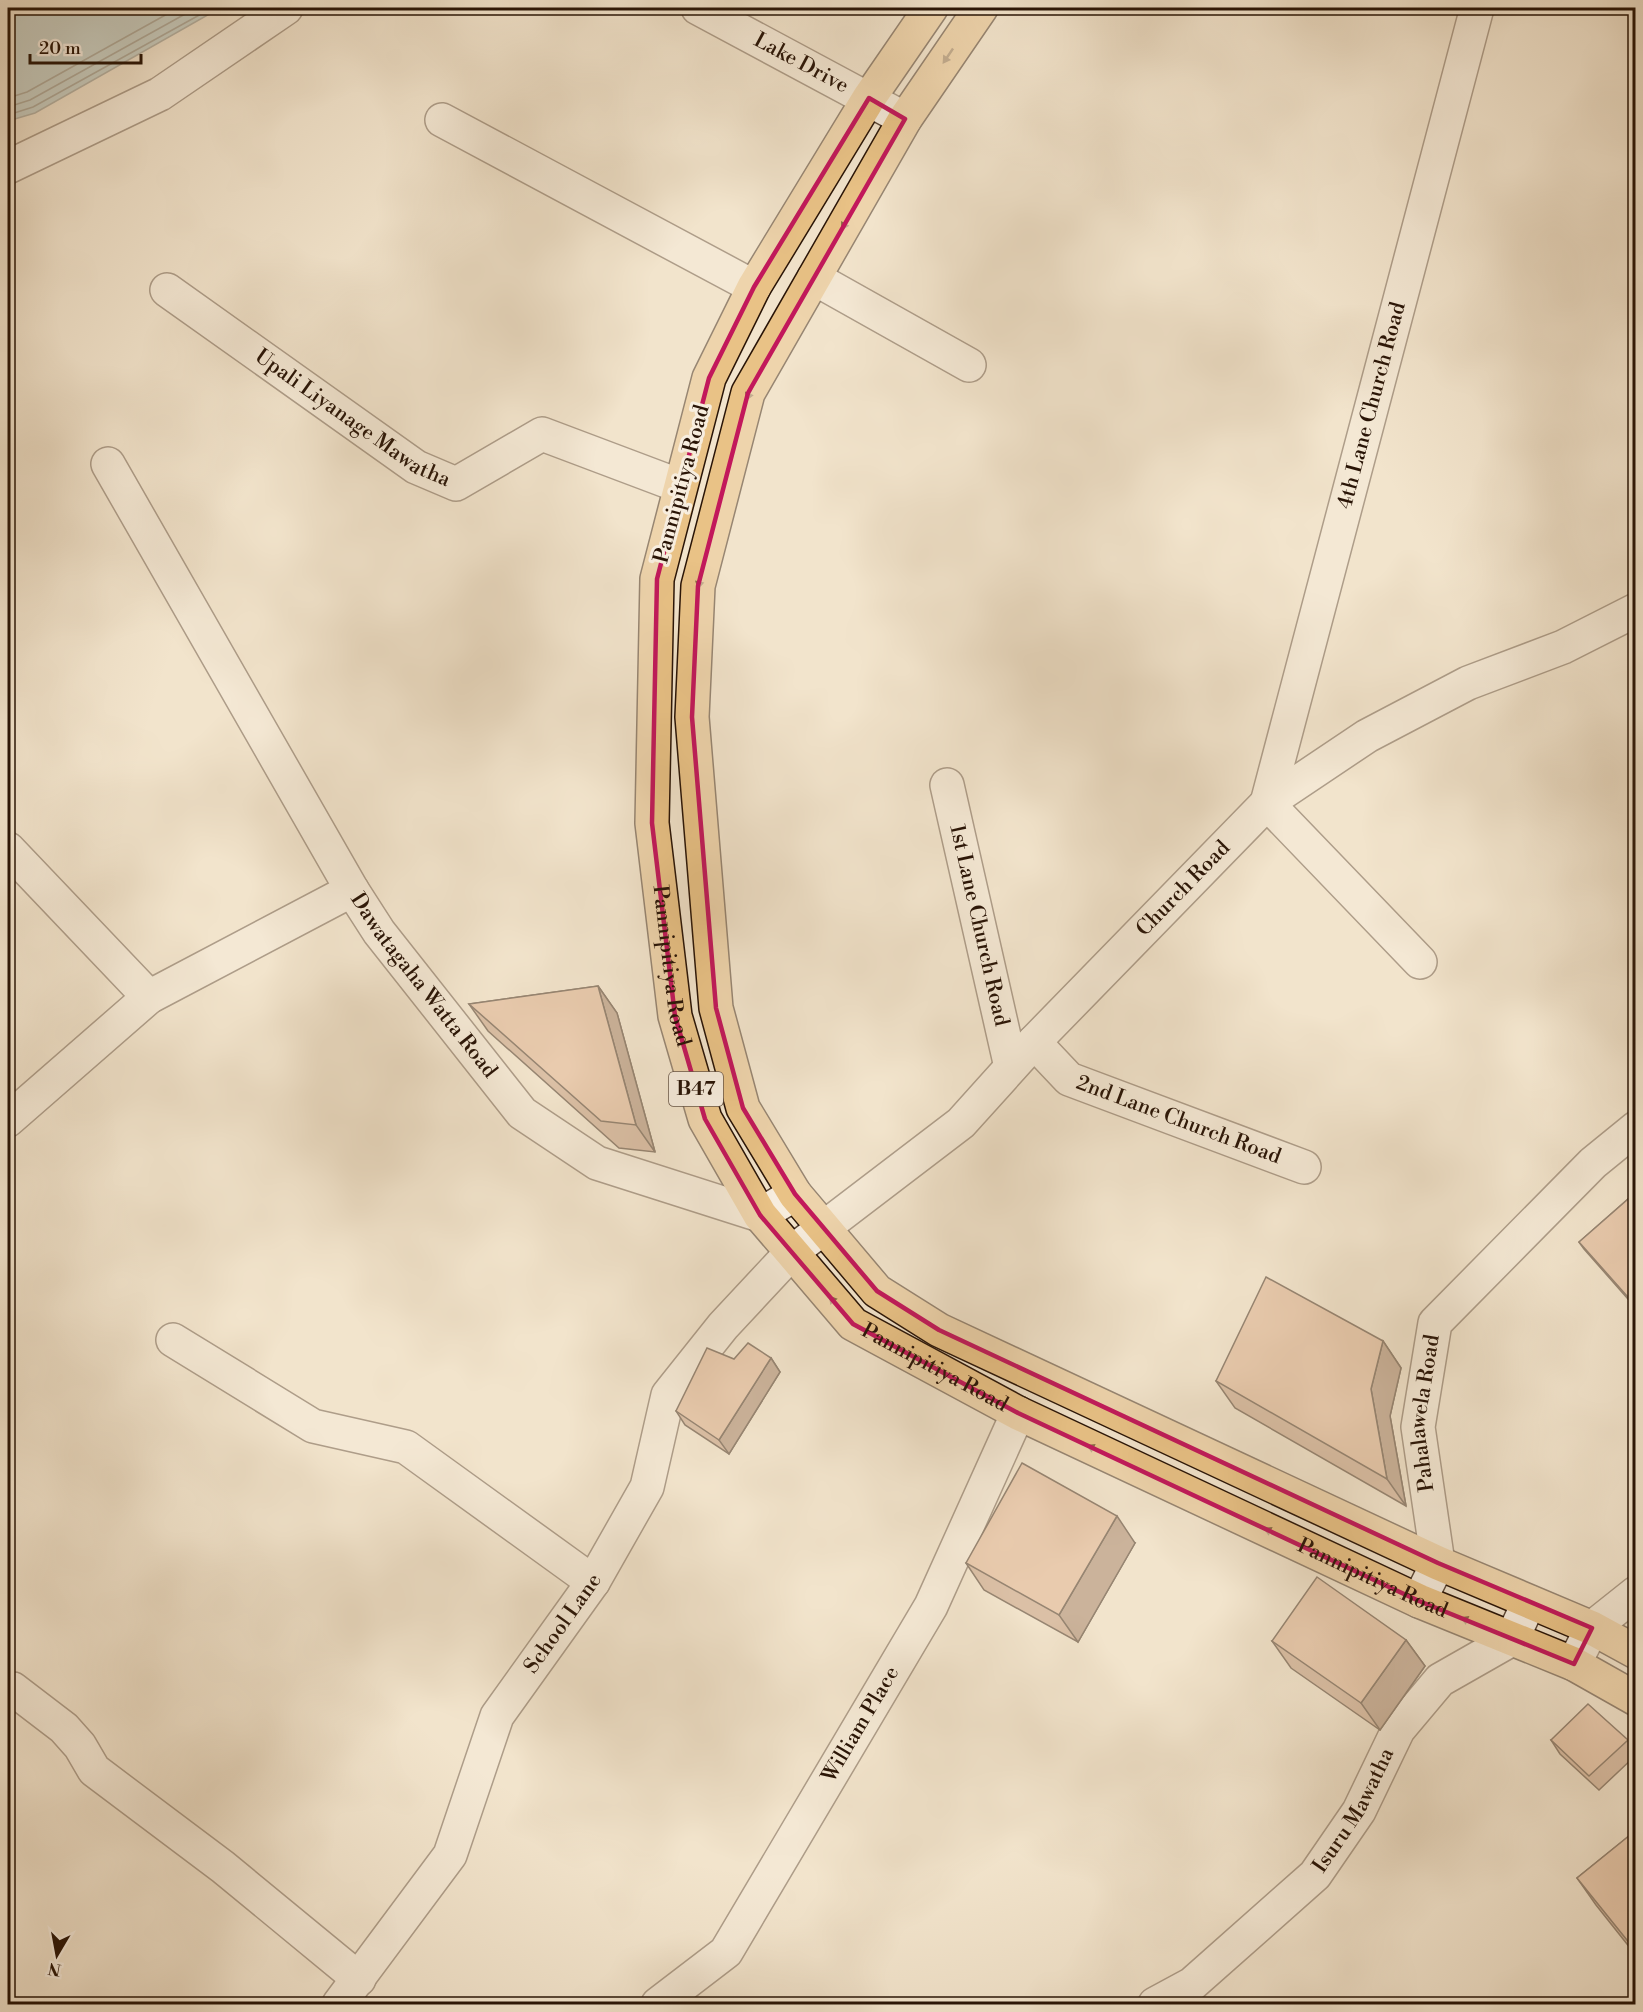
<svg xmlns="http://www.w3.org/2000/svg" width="1643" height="2012" viewBox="0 0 1643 2012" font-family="'Libre Bodoni',serif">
  <rect width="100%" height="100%" fill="#f2e4cc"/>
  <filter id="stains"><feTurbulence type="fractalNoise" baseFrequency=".00333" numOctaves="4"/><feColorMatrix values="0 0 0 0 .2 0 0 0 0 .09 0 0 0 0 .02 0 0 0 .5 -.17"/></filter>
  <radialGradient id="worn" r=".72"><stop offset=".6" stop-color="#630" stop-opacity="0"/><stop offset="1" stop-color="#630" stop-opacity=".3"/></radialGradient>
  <!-- water -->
  <polygon fill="#9dbdbf" stroke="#6f7975" stroke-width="1.5" points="8,8 220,8 35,113 8,121"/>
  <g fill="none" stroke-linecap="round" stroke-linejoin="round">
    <!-- shore -->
    <g stroke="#636862" stroke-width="1.5">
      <polyline points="8,98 27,92 178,8"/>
      <polyline points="8,107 30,100 196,8"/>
      <polyline points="8,115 33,107 212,8"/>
    </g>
    <defs>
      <g id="minor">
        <path id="s1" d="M698 8 905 119"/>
        <polyline points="442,120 754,287"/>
        <polyline points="8,167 160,94 286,8"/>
        <polyline points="814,278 969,365"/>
        <path id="s2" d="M167 290 416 467 456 484 542 434 680 486"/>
        <polyline points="108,464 352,890"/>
        <path id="s3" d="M947 785 1011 1067"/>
        <path id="s4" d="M1267 803 1477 8"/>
        <polyline points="1267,803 1420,962"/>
        <polyline points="8,849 149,997"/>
        <path id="s5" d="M1034 1042 1069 1079 1304 1167"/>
        <path id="s6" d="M8 1120 149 997 352 890 379 932 522 1113 597 1163 760 1215 795 1194"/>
        <polyline points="173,1340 313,1426 406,1447 593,1582"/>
        <path id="s7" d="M1419 1601 1438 1563 1418 1427 1435 1323 1593 1163 1636 1128"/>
        <polyline points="1574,1664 1592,1628 1636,1593"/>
        <polyline points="13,1689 64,1728 80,1746 94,1770 223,1867 359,1979"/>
        <path id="s8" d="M339 2004 450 1855 497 1716 593 1582 647 1487 668 1395 723 1326 792 1252 961 1123 1034 1042 1267 803 1367 736 1468 683 1563 647 1636 610"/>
        <path id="s9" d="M658 2004 726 1952 931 1606 1018 1413"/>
        <path id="s10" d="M1155 2004 1192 1984 1315 1875 1359 1811 1398 1730 1440 1680 1512 1639 1529 1602"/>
      </g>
      <g id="major">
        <path id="s11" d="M931 8 869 98 754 287 709 378 657 579 652 823 675 1016 705 1119 760 1215 853 1324 1018 1413 1419 1601 1574 1664 1636 1699"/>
        <polyline points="981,8 905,119 748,393 698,586 692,717 716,1008 743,1108 795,1194 877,1291 939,1330 1438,1563 1592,1628 1636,1652"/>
      </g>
    </defs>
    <!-- minor casing -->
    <use href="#minor" stroke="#5b4838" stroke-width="36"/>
    <!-- major casing -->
    <use href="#major" stroke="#291406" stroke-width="36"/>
    <!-- minor -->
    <use href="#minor" stroke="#f7edde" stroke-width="33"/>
    <!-- major -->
    <use href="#major" stroke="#e9c286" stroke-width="33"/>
  </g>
  <!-- wall -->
  <g fill="#bf9578" stroke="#291406" stroke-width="1.5">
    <polygon points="598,986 617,1013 655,1152 619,1148 488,1031 469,1004"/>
    <polygon points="1635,1193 1635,1307 1584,1249 1579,1242"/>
    <polygon points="1383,1341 1401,1368 1390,1416 1406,1506 1235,1408 1216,1381"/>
    <polygon points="771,1358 780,1372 729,1454 685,1425 676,1411 734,1359"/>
    <polygon points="1135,1543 1078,1642 984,1590 966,1563"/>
    <polygon points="1406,1640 1425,1666 1380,1730 1291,1668 1272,1641"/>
    <polygon points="1551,1740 1628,1740 1635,1750 1635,1756 1599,1790 1560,1754"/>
    <polygon points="1635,1831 1635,1954 1596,1905 1577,1878"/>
  </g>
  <!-- shaded-wall -->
  <g fill="#9b7961" stroke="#291406" stroke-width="1.5">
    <polygon points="598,986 617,1013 655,1152 636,1125"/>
    <polygon points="1383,1341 1401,1368 1390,1416 1406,1506 1387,1479 1371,1389"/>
    <polygon points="771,1358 780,1372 729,1454 719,1440"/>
    <polygon points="1117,1516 1135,1543 1078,1642 1059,1615"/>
    <polygon points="1406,1640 1425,1666 1380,1730 1361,1703"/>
  </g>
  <!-- building -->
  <g fill="#dead8b" stroke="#291406" stroke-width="1.5">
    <polygon points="598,986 636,1125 601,1121 469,1004"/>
    <polygon points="1635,1193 1635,1305 1579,1242"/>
    <polygon points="1266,1277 1383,1341 1371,1389 1387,1479 1216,1381"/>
    <polygon points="748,1343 771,1358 719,1440 676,1411 707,1348 734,1359"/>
    <polygon points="1022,1463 1117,1516 1059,1615 966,1563"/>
    <polygon points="1317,1577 1406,1640 1361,1703 1272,1641"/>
    <polygon points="1588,1704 1628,1740 1589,1776 1551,1740"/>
    <polygon points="1635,1831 1635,1950 1577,1878"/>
  </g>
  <!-- one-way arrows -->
  <defs><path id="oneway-solid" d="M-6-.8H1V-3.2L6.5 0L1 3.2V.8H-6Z" transform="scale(1.5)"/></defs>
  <g fill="#896b46">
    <use href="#oneway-solid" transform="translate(948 56) rotate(124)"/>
    <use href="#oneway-solid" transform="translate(846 222) rotate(120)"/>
    <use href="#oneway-solid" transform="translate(750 392) rotate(114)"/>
    <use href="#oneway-solid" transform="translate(700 580) rotate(102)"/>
    <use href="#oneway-solid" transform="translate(835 1303) rotate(-130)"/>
    <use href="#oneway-solid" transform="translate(1095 1449) rotate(-155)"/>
    <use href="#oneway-solid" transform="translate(1272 1532) rotate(-155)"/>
    <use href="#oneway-solid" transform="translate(1469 1621) rotate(-158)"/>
  </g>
  <!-- marked area -->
  <path d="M0 0H1643V2012H0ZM869 98 905 119 748 393 698 586 692 717 716 1008 743 1108 795 1194 877 1291 939 1330 1438 1563 1592 1628 1574 1664 1419 1601 1018 1413 853 1324 760 1215 705 1119 675 1016 652 823 657 579 709 378 754 287Z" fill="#f2e4cc" fill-opacity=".55" fill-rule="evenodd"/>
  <path fill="none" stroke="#c2185b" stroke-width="4.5" stroke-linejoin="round" d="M869 98 905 119 748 393 698 586 692 717 716 1008 743 1108 795 1194 877 1291 939 1330 1438 1563 1592 1628 1574 1664 1419 1601 1018 1413 853 1324 760 1215 705 1119 675 1016 652 823 657 579 709 378 754 287Z"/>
  <g text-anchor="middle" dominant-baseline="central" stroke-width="6" stroke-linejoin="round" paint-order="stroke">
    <!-- shield labels -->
    <rect fill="#f7edde" stroke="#675547" stroke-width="1.5" x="669" y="1072" width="54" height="34" rx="4.5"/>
    <g font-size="20" font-weight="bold" fill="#291406">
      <text x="696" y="1089">B47</text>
    </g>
    <!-- street labels -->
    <g font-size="21" fill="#291406" stroke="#f7edde">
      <text stroke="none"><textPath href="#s1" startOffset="117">Lake Drive</textPath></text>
      <text stroke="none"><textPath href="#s4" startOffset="411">4th Lane Church Road</textPath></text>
      <text stroke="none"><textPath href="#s2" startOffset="226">Upali Liyanage Mawatha</textPath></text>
      <text transform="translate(682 484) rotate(-75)">Pannipitiya Road</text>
      <text stroke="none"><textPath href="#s8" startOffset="1426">Church Road</textPath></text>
      <text stroke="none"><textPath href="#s3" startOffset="144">1st Lane Church Road</textPath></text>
      <text stroke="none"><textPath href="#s11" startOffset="1028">Pannipitiya Road</textPath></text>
      <text stroke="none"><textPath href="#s6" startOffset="536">Dawatagaha Watta Road</textPath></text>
      <text stroke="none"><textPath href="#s5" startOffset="168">2nd Lane Church Road</textPath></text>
      <text stroke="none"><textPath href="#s11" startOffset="1532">Pannipitiya Road</textPath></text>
      <text stroke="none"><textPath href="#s7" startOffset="194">Pahalawela Road</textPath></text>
      <text stroke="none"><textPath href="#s11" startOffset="2018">Pannipitiya Road</textPath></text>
      <text stroke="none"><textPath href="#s8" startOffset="446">School Lane</textPath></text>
      <text stroke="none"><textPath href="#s9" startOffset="350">William Place</textPath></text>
      <text stroke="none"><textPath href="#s10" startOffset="282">Isuru Mawatha</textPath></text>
    </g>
  </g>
  <!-- margin -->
  <rect width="1643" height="2012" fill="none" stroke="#f2e4cc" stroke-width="30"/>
  <rect x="9" y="9" width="1625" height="1994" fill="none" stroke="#291406" stroke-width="3"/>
  <rect x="15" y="15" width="1613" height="1982" fill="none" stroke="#291406" stroke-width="1.5"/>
  <!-- north arrow -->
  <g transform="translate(57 1955) rotate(190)" stroke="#f7edde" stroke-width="4.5" paint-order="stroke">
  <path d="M0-4.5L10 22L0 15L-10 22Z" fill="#291406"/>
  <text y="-9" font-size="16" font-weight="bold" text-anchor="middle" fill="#291406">N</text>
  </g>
  <!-- scale -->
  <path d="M30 54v9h111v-9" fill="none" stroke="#291406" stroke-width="3"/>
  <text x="39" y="54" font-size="18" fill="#291406" stroke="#f7edde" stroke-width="4.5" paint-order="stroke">20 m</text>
  <rect width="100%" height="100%" filter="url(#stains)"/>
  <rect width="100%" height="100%" fill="url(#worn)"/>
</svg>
